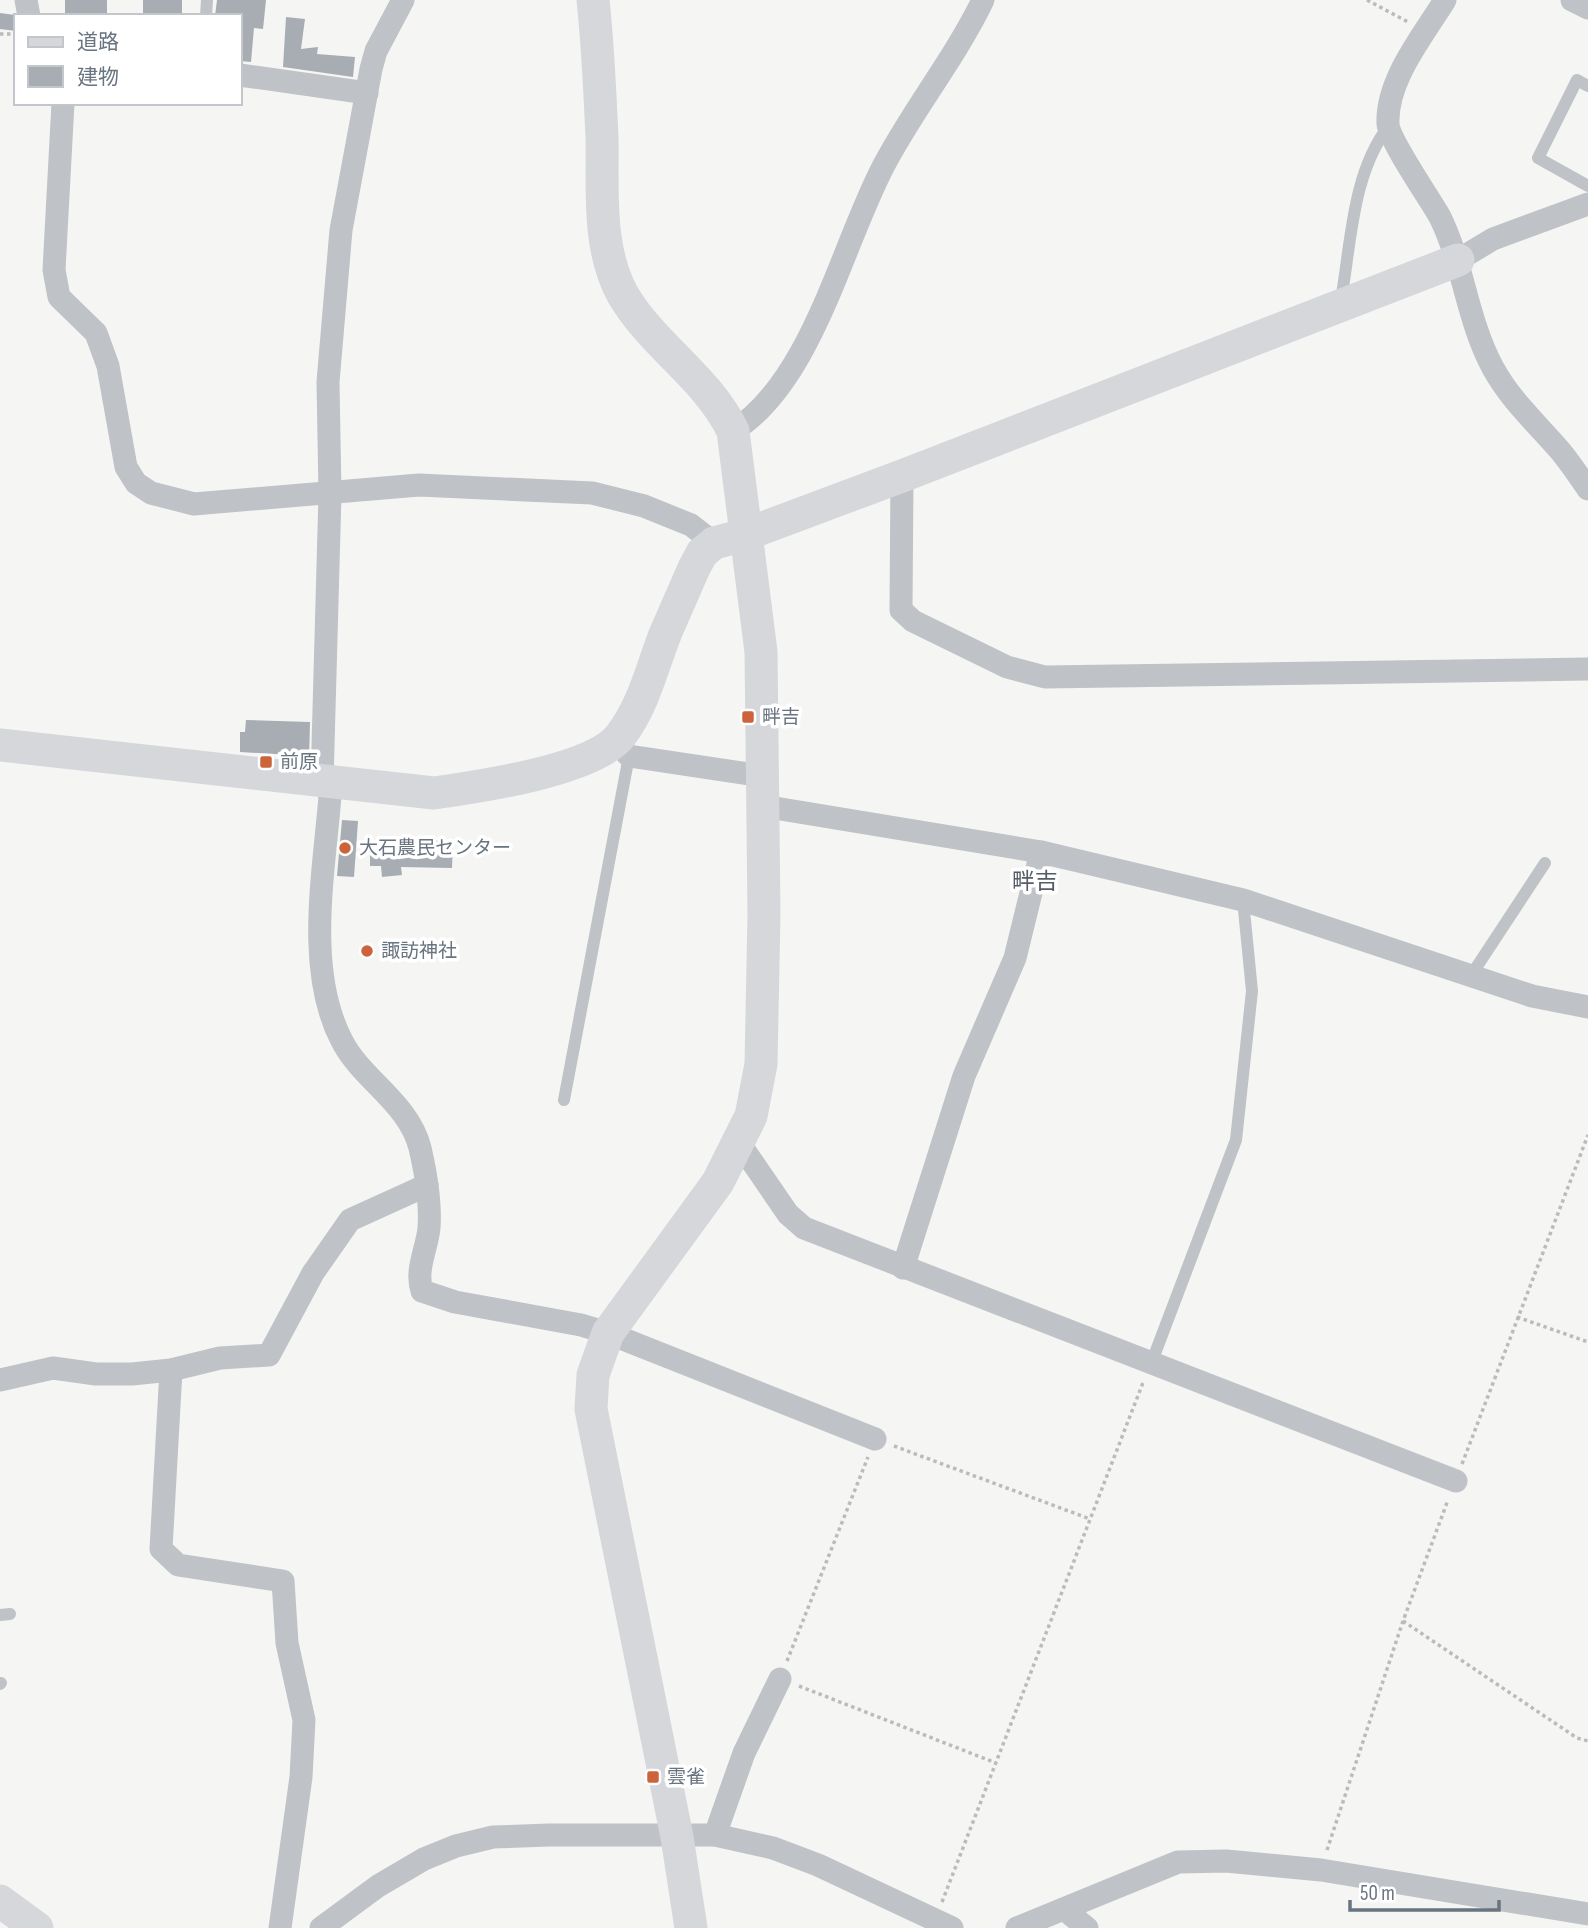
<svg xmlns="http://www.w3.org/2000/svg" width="1588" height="1928" viewBox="0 0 1588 1928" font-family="'Sofia Sans Condensed','Noto Sans JP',sans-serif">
  <rect width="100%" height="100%" fill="#f5f5f3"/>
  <!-- building -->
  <g fill="#a7adb2">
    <rect x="65" y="0" width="42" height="16"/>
    <rect x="143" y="0" width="39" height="16"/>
    <polygon points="217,0 266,0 263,29 254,28 251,62 240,61 240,16 215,16"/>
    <polygon points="0,13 15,15 16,31 0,29"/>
    <polygon points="286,17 305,19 301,49 318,47 317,54 355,57 353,77 283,67"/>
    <polygon points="246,720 310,722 309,760 292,758 292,755 240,752 240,732 245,732"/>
    <polygon points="342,820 358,821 354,877 337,876"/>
    <polygon points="423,840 453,841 452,868 401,867 402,875 382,877 381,866 370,866 370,855 423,851"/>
  </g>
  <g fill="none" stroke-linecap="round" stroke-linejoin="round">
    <!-- path -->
    <g stroke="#b9bbbe" stroke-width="3.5" stroke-dasharray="3.5 3.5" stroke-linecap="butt">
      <polyline points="1367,0 1408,22"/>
      <polyline points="0,34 16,34"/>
      <polyline points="1517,1317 1588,1342"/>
      <polyline points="894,1446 1090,1519"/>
      <polyline points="1462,1464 1588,1135"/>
      <polyline points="1403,1621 1577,1738 1588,1741"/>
      <polyline points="787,1661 868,1457"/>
      <polyline points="799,1686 996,1763"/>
      <polyline points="1327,1850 1403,1621 1448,1500"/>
      <polyline points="942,1902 1144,1380"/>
    </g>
    <!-- lane -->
    <g stroke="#bfc2c6" stroke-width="12">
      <polyline points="206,16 207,0"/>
      <polyline points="1588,86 1577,80 1538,158 1588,186"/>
      <path d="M1341 300C1351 244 1352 174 1388 127"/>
      <polyline points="1470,977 1545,863"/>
      <polyline points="564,1100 629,756"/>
      <polyline points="1151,1364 1236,1140 1252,991 1243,900"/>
      <polyline points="0,1615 10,1614"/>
      <polyline points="0,1684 1,1683"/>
    </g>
    <!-- street -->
    <g stroke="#bfc2c6" stroke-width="23">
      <polyline points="26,0 29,16"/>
      <path d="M1445 0C1423 36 1386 80 1388 124 1389 140 1430 199 1440 217 1464 266 1467 320 1493 368 1510 399 1533 420 1556 446 1568 459 1578 475 1588 489"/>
      <polyline points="1572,0 1588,8"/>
      <polyline points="240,75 367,93"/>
      <polyline points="63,103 54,270 59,297 96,333 108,366 126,467 136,483 151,493 194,504 419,485 592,493 644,506 691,525 714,543"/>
      <polyline points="1458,260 1493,239 1588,204"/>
      <path d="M733 431C812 382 842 244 884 165 914 108 955 58 983 0"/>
      <polyline points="902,476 901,610 913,621 1007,667 1045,677 1588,669"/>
      <polyline points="615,741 629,756 762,776"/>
      <polyline points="322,782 330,494 328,382 341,230 371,69 376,51 403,0"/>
      <path d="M331 783C326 863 303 967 342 1041 362 1080 409 1103 420 1148 426 1174 431 1201 429 1228 427 1249 415 1270 422 1291L455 1302 581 1325 608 1333 875 1439"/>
      <polyline points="763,806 1041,852 1243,900 1532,996 1588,1007"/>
      <polyline points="740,1144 788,1214 804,1228 1456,1481"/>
      <polyline points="903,1268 964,1076 1015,958 1041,852"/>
      <polyline points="171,1370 161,1549 178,1565 283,1581 287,1643 304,1720 301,1777 280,1928"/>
      <polyline points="0,1380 53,1368 96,1374 132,1374 171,1370 220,1358 269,1355 313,1273 350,1220 427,1185"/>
      <polyline points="715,1835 744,1753 780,1679"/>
      <polyline points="1064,1909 1087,1928"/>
      <polyline points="321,1928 378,1886 424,1859 456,1846 493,1837 549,1835 715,1835 773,1848 818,1865 952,1928"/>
      <polyline points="1017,1928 1178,1862 1226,1861 1321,1870 1588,1914"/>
    </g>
    <!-- secondary -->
    <g stroke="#d5d7db" stroke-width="33">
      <path d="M593 0C598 46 600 92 602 138 603 190 597 248 623 295 653 346 707 377 733 431L761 652 764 914 761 1064 751 1116 718 1182 608 1333 593 1375 591 1409 677 1837 691 1928"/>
      <path d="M0 745 434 793C477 787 595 770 621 735 644 705 652 667 666 632 675 611 685 589 694 568L702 553 714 543 744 535 902 476 1458 260"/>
      <polyline points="0,1901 37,1928"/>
    </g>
  </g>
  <!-- markers -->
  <g fill="#cd633b" stroke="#fff" stroke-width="2.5">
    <rect x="741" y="710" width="14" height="14" rx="3.5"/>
    <rect x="259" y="755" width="14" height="14" rx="3.5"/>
    <circle cx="345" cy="848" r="7"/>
    <circle cx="367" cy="951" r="7"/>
    <rect x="646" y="1770" width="14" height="14" rx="3.5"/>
  </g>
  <g text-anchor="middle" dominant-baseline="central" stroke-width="7" stroke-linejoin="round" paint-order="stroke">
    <!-- poi labels -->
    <g font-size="19" fill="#687480" stroke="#fff" text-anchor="start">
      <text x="762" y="717">畔吉</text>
      <text x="280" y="762">前原</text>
      <text x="359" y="848">大石農民センター</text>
      <text x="381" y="951">諏訪神社</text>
      <text x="667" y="1777">雲雀</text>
    </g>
    <!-- quarter labels -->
    <g font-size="23" fill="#555e66" stroke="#fff">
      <text x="1035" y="882">畔吉</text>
    </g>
  </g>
  <!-- legend -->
  <rect x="14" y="14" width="228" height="91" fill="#ffffff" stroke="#c3c7cc" stroke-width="2"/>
  <rect x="28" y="37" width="35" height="10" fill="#d5d7db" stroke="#c3c7cc" stroke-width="2"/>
  <text x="77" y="49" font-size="21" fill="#687480">道路</text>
  <rect x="28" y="66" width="35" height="21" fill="#a7adb2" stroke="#c3c7cc" stroke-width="2"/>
  <text x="77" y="84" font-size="21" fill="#687480">建物</text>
  <!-- scale -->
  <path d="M1350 1900v10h149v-10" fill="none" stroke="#687480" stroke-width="3.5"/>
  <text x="1360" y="1900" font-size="21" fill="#687480" stroke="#ffffff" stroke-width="5" paint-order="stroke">50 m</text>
</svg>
